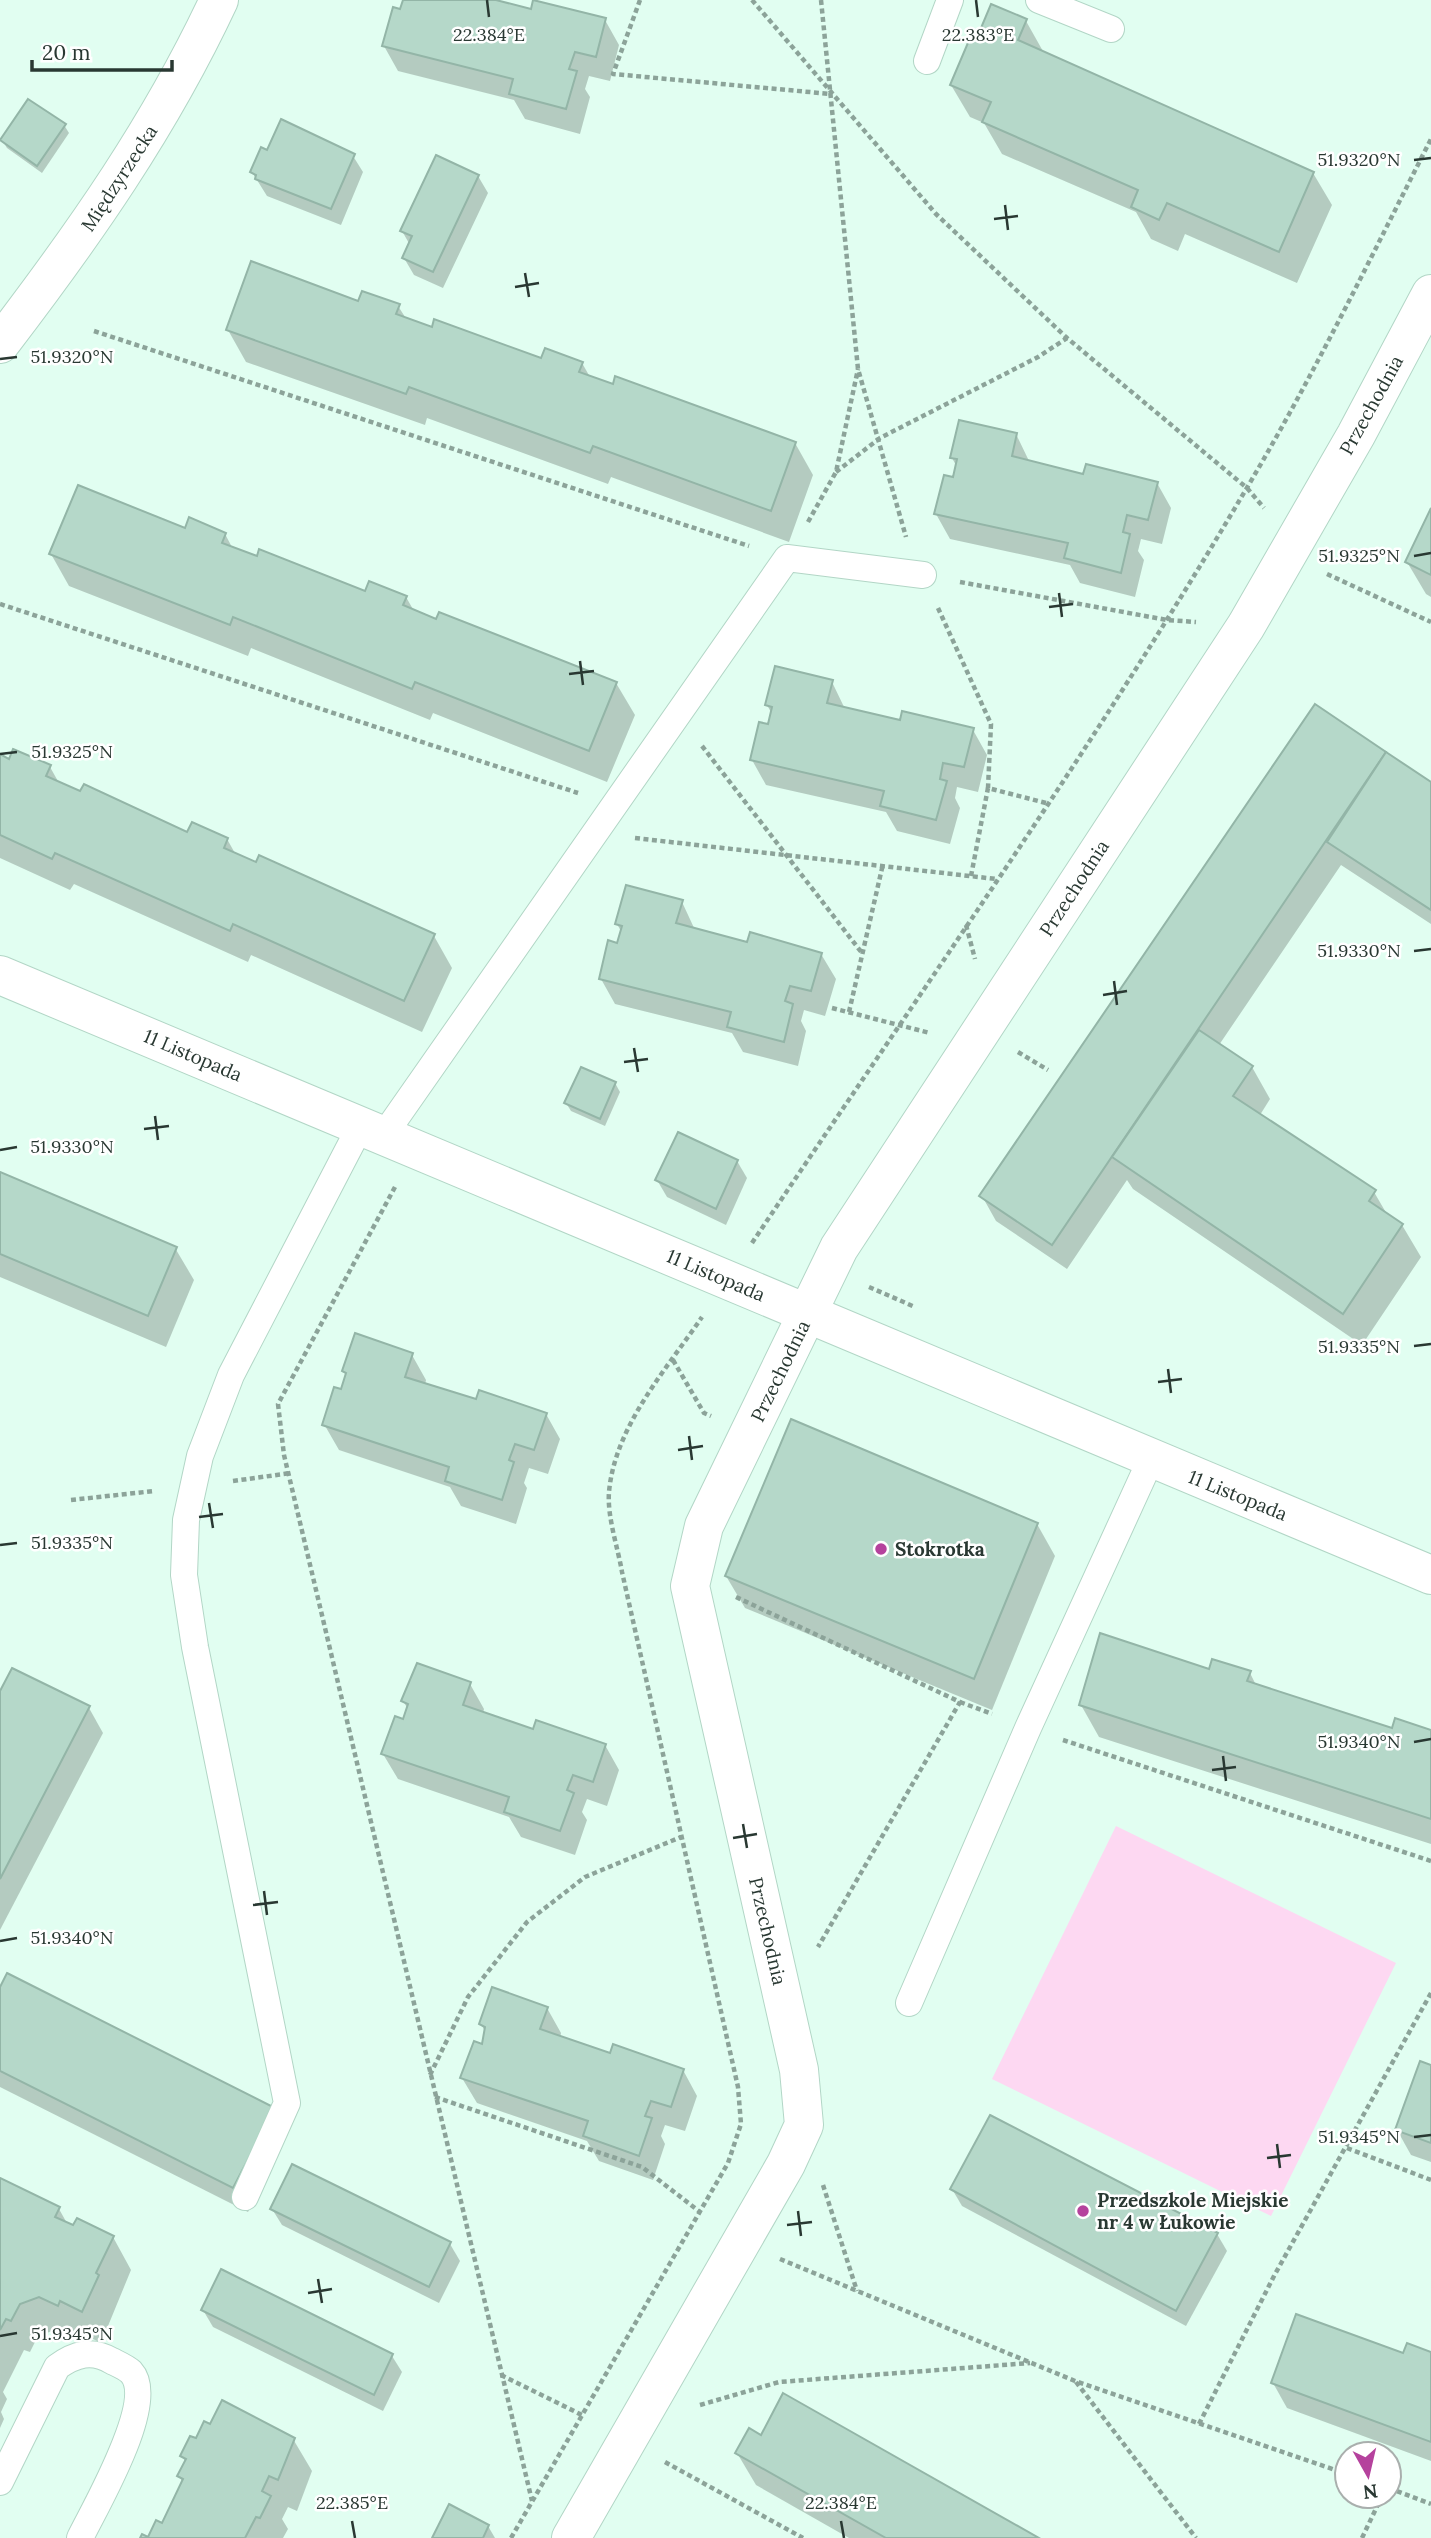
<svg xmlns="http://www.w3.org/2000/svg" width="1431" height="2538" viewBox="0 0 1431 2538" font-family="Lora,serif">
  <rect width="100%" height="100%" fill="#e1fef1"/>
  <!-- green -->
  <polygon fill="#fdd8f2" points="1116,1826 1396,1963 1271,2216 992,2079"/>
  <!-- shadow -->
  <g fill="#0003">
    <polygon points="404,0 489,0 532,11 605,20 619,45 610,81 589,76 585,89 590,97 580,134 525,119 514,100 398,71 384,46"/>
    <polygon points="1026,21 1044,53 1313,173 1332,205 1297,283 1185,234 1178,251 1151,239 1136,212 1002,154 984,123 970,117 951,85 977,42"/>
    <polygon points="282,121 353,156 363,172 341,225 267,196 252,172 268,152"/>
    <polygon points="64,125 69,133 42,173 7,148 2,140"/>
    <polygon points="478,176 488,193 443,288 414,275 404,258 410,245 402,231"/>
    <polygon points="359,303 398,306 407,320 542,360 582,363 590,377 795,443 813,475 789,542 611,477 608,484 427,418 425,425 246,362 228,330"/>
    <polygon points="1016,434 1030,463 1085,476 1157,483 1171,508 1162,544 1141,539 1138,551 1144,560 1135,597 1080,583 1070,565 950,539 936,514 954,479 957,467 952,458"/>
    <polygon points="1431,512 1431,597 1426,594 1407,562"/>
    <polygon points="186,530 225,534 233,549 366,593 406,597 414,611 616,683 635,715 607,782 433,713 430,720 251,648 248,656 69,586 51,554"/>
    <polygon points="832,682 845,709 901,723 973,730 987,755 978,792 957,787 955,798 960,808 950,844 897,831 886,812 766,785 752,760 769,726 772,714 767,705"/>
    <polygon points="1315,706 1431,784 1431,924 1341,865 1219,1045 1252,1067 1270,1099 1260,1115 1374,1192 1388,1216 1402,1225 1421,1257 1362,1345 1133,1189 1127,1180 1067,1269 996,1221 982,1196"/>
    <polygon points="0,756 10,761 50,767 59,783 188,834 227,839 236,855 434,936 452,968 422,1032 251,955 248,962 74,884 70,890 0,858"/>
    <polygon points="682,902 695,930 749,944 821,954 836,979 825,1016 804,1010 801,1021 806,1031 798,1066 743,1052 732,1033 615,1004 601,979 619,945 622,933 617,924"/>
    <polygon points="615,1083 620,1092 605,1126 571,1111 566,1103"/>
    <polygon points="737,1161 747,1178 726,1225 667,1197 657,1180"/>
    <polygon points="0,1174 175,1248 194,1280 166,1347 0,1277"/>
    <polygon points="412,1355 426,1380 425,1385 477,1401 546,1414 560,1439 548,1474 529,1468 524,1483 527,1488 516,1524 461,1506 450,1487 339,1450 324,1424 342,1391 347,1377 344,1371"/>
    <polygon points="1037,1524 1055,1556 992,1710 745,1608 726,1576"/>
    <polygon points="1210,1671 1250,1673 1257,1687 1393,1731 1431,1732 1431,1844 1099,1737 1081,1705"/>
    <polygon points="470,1684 484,1709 483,1713 534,1731 605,1745 619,1770 607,1806 587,1799 582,1812 587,1820 575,1855 521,1837 509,1817 398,1779 383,1754 404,1722 408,1709 403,1701"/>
    <polygon points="0,1694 89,1708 103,1733 0,1930"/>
    <polygon points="0,1991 273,2109 288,2134 248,2212 0,2087"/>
    <polygon points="547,2008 561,2033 560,2038 611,2055 683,2070 697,2096 685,2131 665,2125 661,2136 665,2144 653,2180 599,2161 587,2141 477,2103 462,2078 484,2046 486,2033 481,2024"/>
    <polygon points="1431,2067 1431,2162 1411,2155 1397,2130"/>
    <polygon points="0,2180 59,2209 68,2225 113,2237 131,2270 101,2343 79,2332 76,2338 58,2329 38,2336 30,2352 24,2350 3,2392 7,2399 1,2412 4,2419 0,2428"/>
    <polygon points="952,2189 1217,2234 1227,2251 1186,2326 962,2206"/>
    <polygon points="272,2209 450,2244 460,2261 439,2303 282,2225"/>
    <polygon points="203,2310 392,2356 402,2372 383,2411 213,2327"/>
    <polygon points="1431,2354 1431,2461 1287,2408 1273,2383 1404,2355"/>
    <polygon points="293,2439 312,2471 297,2511 288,2507 282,2519 288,2529 283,2538 150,2538 163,2525 183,2483 179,2476 186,2463 182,2456"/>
    <polygon points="737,2453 1035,2538 849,2538 756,2485"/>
    <polygon points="488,2526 495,2538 434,2538"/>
  </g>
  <!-- building -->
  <g fill="#b5d8c9" stroke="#93b5a7" stroke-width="2">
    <polygon points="403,0 496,0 531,9 533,0 606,18 596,57 575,52 569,69 577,71 566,109 509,94 513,79 382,46 393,7 400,9"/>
    <polygon points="991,4 1027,19 1018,40 1314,172 1279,252 1167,203 1159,220 1131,207 1138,190 982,122 991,102 950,85 970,38 976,40"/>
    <polygon points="28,99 66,124 37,166 0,140"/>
    <polygon points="281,119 355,154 331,209 255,179 256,175 250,172 261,147 267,150"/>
    <polygon points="436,155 479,175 433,272 402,258 412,236 400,231"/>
    <polygon points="251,261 358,301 362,291 400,304 396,314 432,327 434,319 541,358 545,348 583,362 579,372 613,384 615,376 796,442 771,511 593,446 590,453 409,387 406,394 226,330"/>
    <polygon points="959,420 1017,433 1012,456 1083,474 1086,464 1158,482 1148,520 1127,515 1123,532 1130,534 1121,573 1064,558 1068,543 934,514 944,475 953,477 957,459 950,458"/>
    <polygon points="78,485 185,528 189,517 226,533 222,543 257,556 259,549 365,591 369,581 407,596 403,605 436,619 439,612 617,682 589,751 415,682 412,689 233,617 230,625 49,554"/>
    <polygon points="1431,508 1431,575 1405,562"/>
    <polygon points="775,666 833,680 827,703 900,720 902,711 974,728 964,767 943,763 940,779 947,781 936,820 880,806 884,791 750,760 759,722 768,724 772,707 765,705"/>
    <polygon points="1315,704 1386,752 1052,1245 979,1196"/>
    <polygon points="13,749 51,765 46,776 80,791 84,784 187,832 192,822 228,838 224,848 256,862 259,855 435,934 404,1001 233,924 230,931 55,853 52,859 0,835 0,754 9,759"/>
    <polygon points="1386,752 1431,782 1431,910 1327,842"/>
    <polygon points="626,885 683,900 676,923 747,942 750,932 822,953 811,991 790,986 785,1001 793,1004 784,1042 727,1027 731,1012 599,979 608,940 617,943 622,926 615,924"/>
    <polygon points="1199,1030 1253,1066 1233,1096 1376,1190 1369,1201 1403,1224 1343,1314 1112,1157"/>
    <polygon points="581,1067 616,1082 600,1119 564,1103"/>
    <polygon points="678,1132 738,1160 716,1209 655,1180"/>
    <polygon points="0,1172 177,1247 148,1316 0,1254"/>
    <polygon points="355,1333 413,1353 405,1377 476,1399 479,1390 547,1413 534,1450 515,1444 509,1460 514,1462 502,1500 445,1481 449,1467 322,1425 334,1387 341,1389 346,1373 342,1371"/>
    <polygon points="791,1419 1038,1523 974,1679 725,1576"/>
    <polygon points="1100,1633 1209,1669 1212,1659 1251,1671 1247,1681 1392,1728 1395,1718 1431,1730 1431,1819 1079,1705"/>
    <polygon points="417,1663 471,1682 463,1705 533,1729 536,1720 606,1744 593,1782 573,1775 567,1790 574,1793 560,1831 504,1812 509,1797 381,1754 395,1716 403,1719 408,1704 401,1701"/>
    <polygon points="12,1668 90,1706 0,1879 0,1691"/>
    <polygon points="7,1973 275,2108 233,2188 0,2071 0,1987"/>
    <polygon points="492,1987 548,2007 540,2029 610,2053 613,2044 684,2069 671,2107 651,2101 645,2116 652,2118 639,2156 583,2136 588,2121 460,2078 474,2041 482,2044 485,2027 479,2024"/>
    <polygon points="1420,2061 1431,2065 1431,2143 1395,2130"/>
    <polygon points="990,2115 1218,2233 1176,2311 950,2189"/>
    <polygon points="292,2164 451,2242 429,2287 270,2209"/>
    <polygon points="0,2178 60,2207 55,2217 73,2225 77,2218 114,2236 96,2273 99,2275 82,2312 60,2301 58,2306 39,2297 20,2304 11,2321 6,2319 0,2330"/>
    <polygon points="221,2269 393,2354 374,2395 201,2310"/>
    <polygon points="1296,2314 1403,2353 1407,2343 1431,2352 1431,2442 1271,2383"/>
    <polygon points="783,2393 1039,2538 886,2538 735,2453 749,2428 761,2435"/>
    <polygon points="222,2400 295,2438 278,2480 269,2476 262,2491 271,2496 260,2518 256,2517 245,2538 140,2538 142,2534 148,2537 156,2520 162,2523 183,2479 177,2476 186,2459 180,2456 190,2436 196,2438 204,2421 210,2424"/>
    <polygon points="449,2504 489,2525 483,2538 432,2538"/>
  </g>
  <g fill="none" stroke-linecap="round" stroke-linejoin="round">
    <defs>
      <g id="service">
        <polyline points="1039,0 1111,29"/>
        <polyline points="927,61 950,0"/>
        <polyline points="384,1135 787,558 923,575"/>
        <polyline points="909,2003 1028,1728 1151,1459"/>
        <polyline points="245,2197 287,2103 195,1647 184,1575 186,1520 200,1456 231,1375 361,1125"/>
        <path d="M0 2482 57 2367C75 2354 92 2349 112 2361 118 2364 127 2368 131 2372 158 2401 95 2507 80 2538"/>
      </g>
      <polyline id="pedestrian" points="571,2538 786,2164 804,2125 799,2070 690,1586 704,1526 839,1248 1246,626 1356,435 1431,294"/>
      <polyline id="minor" points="0,975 1431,1575"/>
      <path id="secondary" d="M0 344C85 233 160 126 219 0"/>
    </defs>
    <!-- service casing -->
    <use href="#service" stroke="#b2d6c6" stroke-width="28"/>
    <!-- pedestrian casing -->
    <use href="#pedestrian" stroke="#b2d6c6" stroke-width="40"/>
    <!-- minor casing -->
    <use href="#minor" stroke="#b2d6c6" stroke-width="40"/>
    <!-- secondary casing -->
    <use href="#secondary" stroke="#b2d6c6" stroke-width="40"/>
    <!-- path -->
    <g stroke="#8ca399" stroke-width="4.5" stroke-dasharray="5 3.5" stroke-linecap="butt">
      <polyline points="640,0 613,74 831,94"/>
      <polyline points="752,0 936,214 1067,338 1247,488 1264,508"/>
      <polyline points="821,0 858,369 906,537"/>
      <polyline points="94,331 749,546"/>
      <polyline points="836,472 880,438 1038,357 1067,338"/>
      <polyline points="808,522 836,472 858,369"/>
      <polyline points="1327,574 1431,622"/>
      <polyline points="960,582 1167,620 1196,622"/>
      <polyline points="0,604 578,793"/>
      <polyline points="938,608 991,724 988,788 1046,803"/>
      <polyline points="702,746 862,953"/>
      <polyline points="635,838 996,879"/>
      <polyline points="971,876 988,788"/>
      <polyline points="966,925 975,959"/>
      <polyline points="832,1008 930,1033"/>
      <polyline points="849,1012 883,864"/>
      <polyline points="1018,1052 1048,1070"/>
      <polyline points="395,1187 278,1404 284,1455 532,2501"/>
      <path d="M752 1243C919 994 1093 749 1245 491 1313 377 1371 257 1431 139"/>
      <polyline points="869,1287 915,1307"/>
      <polyline points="673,1360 704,1413 711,1416"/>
      <polyline points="233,1481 291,1473"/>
      <polyline points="71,1500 154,1491"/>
      <polyline points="736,1597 960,1702 818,1947"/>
      <polyline points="960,1702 992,1714"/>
      <polyline points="1063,1740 1431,1861"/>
      <polyline points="430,2075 468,1997 527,1922 585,1877 681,1837"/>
      <polyline points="435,2097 642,2167 700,2212"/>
      <polyline points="1347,2148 1431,2180"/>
      <polyline points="823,2185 857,2291"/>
      <polyline points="780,2259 1075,2381 1347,2474"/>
      <polyline points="501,2375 584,2416"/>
      <polyline points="1076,2382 1196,2538"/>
      <polyline points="700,2405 779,2382 1030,2363"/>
      <polyline points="1199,2424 1274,2276 1431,1993"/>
      <polyline points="665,2462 803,2538"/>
      <polyline points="1389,2488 1431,2504"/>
      <path d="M511 2538 728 2163 741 2124 738 2087 622 1572C618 1548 607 1517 609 1492 615 1426 666 1370 702 1317"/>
      <polyline points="1362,2538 1382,2496"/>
    </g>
    <!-- service -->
    <use href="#service" stroke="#fff" stroke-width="26"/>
    <!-- pedestrian -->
    <use href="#pedestrian" stroke="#fff" stroke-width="38"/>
    <!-- minor -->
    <use href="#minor" stroke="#fff" stroke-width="38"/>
    <!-- secondary -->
    <use href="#secondary" stroke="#fff" stroke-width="38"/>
  </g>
  <!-- ticks -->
  <path fill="none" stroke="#293832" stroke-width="2.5" d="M487 0 489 17M976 0 978 17M1414 160 1431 158M1005 205 1008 230M994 219 1018 216M525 273 529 297M515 287 539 283M0 359 17 357M1414 556 1431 553M1059 593 1062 617M1049 607 1073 604M580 661 583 685M569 674 594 671M0 754 17 752M1414 951 1431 949M1114 981 1117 1005M1103 995 1127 991M634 1048 638 1072M624 1062 648 1059M155 1116 158 1140M144 1129 169 1126M0 1150 17 1147M1414 1346 1431 1344M1168 1369 1171 1393M1158 1382 1182 1379M689 1436 692 1460M678 1450 703 1446M209 1503 213 1528M199 1517 223 1514M0 1545 17 1543M1414 1742 1431 1739M1223 1756 1226 1781M1212 1770 1236 1767M743 1824 747 1848M733 1838 757 1834M264 1891 267 1915M253 1905 278 1902M0 1941 17 1938M1414 2137 1431 2135M1277 2144 1280 2168M1267 2158 1291 2155M798 2211 801 2236M787 2225 812 2222M318 2279 322 2303M308 2293 332 2289M0 2336 17 2333M352 2521 355 2538M841 2521 844 2538"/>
  <!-- markers -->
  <g fill="#b5429d" stroke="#fff" stroke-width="2.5">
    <circle cx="881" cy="1549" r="7"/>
    <circle cx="1083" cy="2211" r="7"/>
  </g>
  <g text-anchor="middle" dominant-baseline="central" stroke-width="5" stroke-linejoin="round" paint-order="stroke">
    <!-- street labels -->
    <g font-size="19" fill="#293832" stroke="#fff">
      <text transform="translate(119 178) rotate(-57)">Międzyrzecka</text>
      <text transform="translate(1371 405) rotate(-61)">Przechodnia</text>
      <text transform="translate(1074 888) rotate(-57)">Przechodnia</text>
      <text transform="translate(193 1055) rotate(23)">11 Listopada</text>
      <text transform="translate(716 1275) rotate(23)">11 Listopada</text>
      <text transform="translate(780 1371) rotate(-64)">Przechodnia</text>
      <text transform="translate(1238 1495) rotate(22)">11 Listopada</text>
      <text transform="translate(768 1931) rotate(77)">Przechodnia</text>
    </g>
    <!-- poi labels -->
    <g font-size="19" font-weight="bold" fill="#293832" stroke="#fff" text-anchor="start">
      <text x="895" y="1549">Stokrotka</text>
      <text x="1097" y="2200">Przedszkole Miejskie<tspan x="1097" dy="22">nr 4 w Łukowie</tspan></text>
    </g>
  </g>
  <g font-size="18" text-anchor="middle" fill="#293832" stroke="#fff" stroke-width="5" stroke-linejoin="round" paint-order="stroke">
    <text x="489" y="41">22.384°E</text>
    <text x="978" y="41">22.383°E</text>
    <text x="1359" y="166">51.9320°N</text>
    <text x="72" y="363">51.9320°N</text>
    <text x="1359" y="562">51.9325°N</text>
    <text x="72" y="758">51.9325°N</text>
    <text x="1359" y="957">51.9330°N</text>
    <text x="72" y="1153">51.9330°N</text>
    <text x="1359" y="1353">51.9335°N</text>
    <text x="72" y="1549">51.9335°N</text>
    <text x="1359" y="1748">51.9340°N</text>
    <text x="72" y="1944">51.9340°N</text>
    <text x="1359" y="2143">51.9345°N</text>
    <text x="72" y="2340">51.9345°N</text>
    <text x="352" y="2509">22.385°E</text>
    <text x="841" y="2509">22.384°E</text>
  </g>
  <!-- north arrow -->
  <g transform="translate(1368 2475) rotate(172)"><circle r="33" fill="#ffffff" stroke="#a9afad" stroke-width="2"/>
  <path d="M0-5L12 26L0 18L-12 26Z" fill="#b5429d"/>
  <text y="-10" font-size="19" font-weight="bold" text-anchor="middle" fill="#293832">N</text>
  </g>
  <!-- scale -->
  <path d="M32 60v10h140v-10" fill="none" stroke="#293832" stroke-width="3.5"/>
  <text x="42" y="60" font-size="21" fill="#293832" stroke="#ffffff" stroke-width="5" paint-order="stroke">20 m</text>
</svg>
